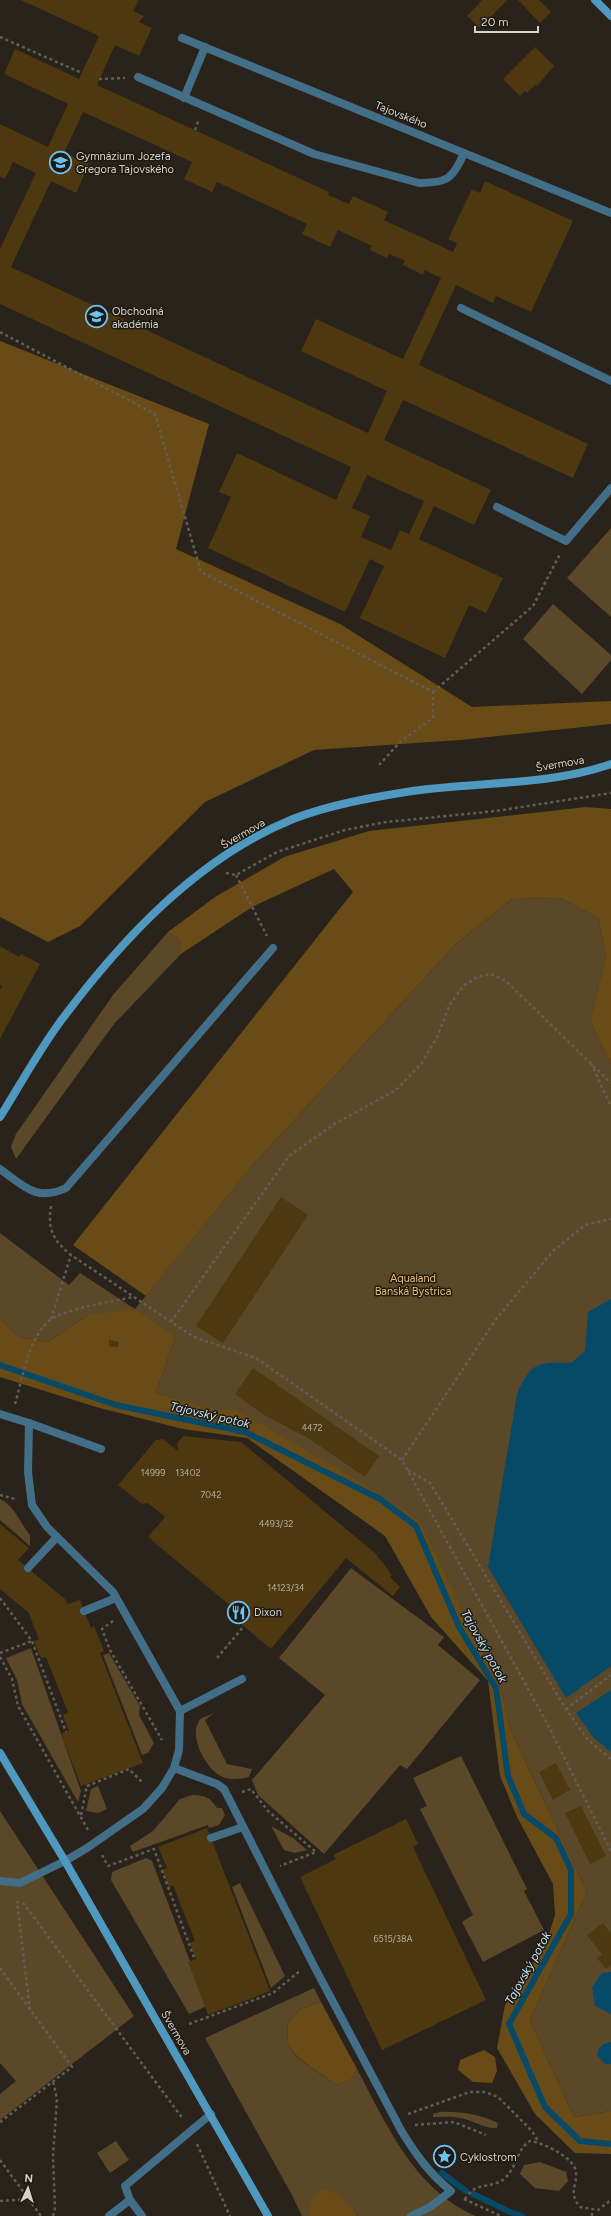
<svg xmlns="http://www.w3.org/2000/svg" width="611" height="2216" viewBox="0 0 611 2216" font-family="Figtree,sans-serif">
  <rect width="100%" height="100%" fill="#29231b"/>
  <!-- green -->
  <g fill="#5b4829">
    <polygon points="611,528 611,617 567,578"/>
    <polygon points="553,604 611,655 611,660 582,694 523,639"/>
    <polygon points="560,898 598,918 606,957 590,1021 611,1064 611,2111 574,2117 530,2020 587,1892 511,1731 501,1689 420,1522 237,1410 213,1410 156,1393 175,1337 88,1315 48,1342 19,1337 0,1318 0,1233 69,1285 80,1273 135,1309 254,1164 457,943 512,899"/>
    <polygon points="168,932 179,940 181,954 114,1024 16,1159 11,1147 16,1134 113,995"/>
    <path d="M0 1499C16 1507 19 1522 30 1535V1546L0 1520Z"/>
    <polygon points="351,1568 444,1637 438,1645 480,1680 407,1769 400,1765 324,1854 258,1795 252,1780 325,1695 279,1658"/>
    <polygon points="31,1648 81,1791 78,1802 22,1704 17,1680 6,1658"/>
    <polygon points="109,1653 140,1706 139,1715 154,1743 148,1753 142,1755 103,1655"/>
    <path d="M214 1713 205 1720 227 1764 252 1769 249 1777C240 1779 228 1781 219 1775 207 1767 194 1745 196 1730 196 1726 199 1722 200 1719Z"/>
    <polygon points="461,1756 527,1889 524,1891 544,1930 483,1962 462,1922 473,1915 420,1809 427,1806 413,1778"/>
    <polygon points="98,1786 107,1809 98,1813 86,1811 91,1789"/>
    <path d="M192 1795C204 1795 210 1797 217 1808H222L225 1815 219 1825 209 1828 208 1825 133 1852 130 1846 153 1831 180 1799Z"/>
    <polygon points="0,1811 134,2016 0,2120 0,2094 16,2081 0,2063"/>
    <polygon points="271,1826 293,1838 307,1850 295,1853 284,1850"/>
    <polygon points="146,1858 152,1861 207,2006 189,2014 111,1880 112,1872"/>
    <polygon points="240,1883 285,1976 271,1988 232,1887"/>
    <path d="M314 1988 321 2002 300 2009 288 2023C288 2029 286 2039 289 2045 296 2062 322 2073 336 2085L351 2080 357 2069C387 2125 413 2188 475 2216H358L357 2214 310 2204V2216H302L293 2197 205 2038Z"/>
    <path d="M440 2112C461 2111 478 2114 498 2123L497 2128C485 2129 472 2120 460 2118 451 2116 442 2117 433 2117V2114Z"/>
    <polygon points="116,2141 129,2160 110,2173 97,2153"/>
    <polygon points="540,2162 566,2172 568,2181 559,2191 535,2188 520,2174 524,2165"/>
  </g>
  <!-- forest -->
  <g fill="#684b16">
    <polygon points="0,341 209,424 176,549 340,624 472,707 611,701 611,724 460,740 314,750 205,802 80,926 48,942 0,917"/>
    <polygon points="586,807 611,809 611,1064 590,1021 606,957 598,918 560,898 512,899 457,943 254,1164 146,1296 73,1245 353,892 334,869 252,907 181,954 179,940 168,932 215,897 284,857 369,831"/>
    <polygon points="135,1309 175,1337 156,1393 215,1410 237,1410 362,1483 420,1521 501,1689 511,1731 587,1892 530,2020 574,2117 611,2111 611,2154 575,2153 535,2114 497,2048 505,2005 546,1944 555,1915 553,1884 517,1817 500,1776 488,1681 431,1617 385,1536 247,1438 183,1429 96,1407 0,1377 0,1318 19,1337 48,1342 88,1315"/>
    <path d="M321 2002 357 2069 351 2080 336 2085C322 2073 297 2062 289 2045 286 2040 288 2029 288 2023L300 2009Z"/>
    <polygon points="484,2050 495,2057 497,2071 492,2083 473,2082 458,2070 460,2060"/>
    <polygon points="320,2189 340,2195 358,2216 310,2216 310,2204"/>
  </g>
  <!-- water -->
  <g fill="#074a68">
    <path d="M611 1299V1666L566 1698 488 1567 517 1394C530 1363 539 1361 571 1363L585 1351 588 1312Z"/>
    <polygon points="611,1690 611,1752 593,1737 576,1713"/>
    <polygon points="611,1972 611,2014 595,2006 592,1987 602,1973"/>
    <path d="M611 2042V2064H605L597 2055C598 2046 603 2044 611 2042Z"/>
  </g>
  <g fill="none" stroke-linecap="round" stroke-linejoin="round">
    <!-- stream -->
    <g stroke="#074a68" stroke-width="6">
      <polyline points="0,1365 116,1405 245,1432 380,1499 416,1526 459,1627 496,1688 508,1776 524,1814 556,1838 571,1870 571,1914 509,2024 545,2107 580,2141 611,2144"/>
      <polyline points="442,2173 466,2191"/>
      <polyline points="473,2194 510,2212 522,2216"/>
    </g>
  </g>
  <!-- building -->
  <g fill="#4e3810" fill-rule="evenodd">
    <path d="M21 0H139L133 11 144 16 139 22 152 28 139 56 115 45 97 85 329 192 328 195 349 204 353 196 388 212 384 220 453 252 457 243 448 239 472 189 480 193 485 181 573 221 531 312 496 296 493 303 456 285 419 365 588 444 573 478 403 400 384 440 491 490 474 525 434 506 419 539 503 578 486 613 469 605 445 658 360 618 384 566 370 559 345 612 208 548 231 497 219 492 237 453 336 500 351 467 0 304V249L36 173 13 162 5 179 0 177V124L48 147 68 104 4 74 15 49 79 79 99 36ZM83 112 192 162 184 179 212 192 217 182 307 224 302 234 330 247 338 230 372 246 370 250 387 258 389 254 405 261 403 265 423 275 425 270 441 278 403 359 316 319 301 351 387 391 368 433 11 267 51 181 76 193 89 164 64 153ZM367 475 424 501 409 534 400 530 391 550 361 537 370 516 352 508Z"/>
    <polygon points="482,0 507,0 480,28 467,16"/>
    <polygon points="518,0 539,0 551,12 540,23"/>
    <polygon points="535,47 554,66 537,86 536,84 527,93 525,91 520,96 503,79"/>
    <polygon points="0,946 19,957 21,954 40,964 0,1039 0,990 2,986 0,985"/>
    <polygon points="281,1197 308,1215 223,1343 196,1326"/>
    <polygon points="109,1340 119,1342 118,1347 109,1346"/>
    <polygon points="253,1368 379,1456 365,1477 308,1438 264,1415 235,1394"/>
    <polygon points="183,1436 241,1442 375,1553 392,1575 390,1577 400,1587 393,1596 346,1558 271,1649 228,1613 232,1607 148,1537 165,1517 148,1503 142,1504 118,1485 156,1440 163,1439 178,1451 177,1443"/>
    <polygon points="0,1524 29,1548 18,1560 66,1600 68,1604 80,1600 91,1628 94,1626 104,1651 100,1653 143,1763 81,1786 61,1734 69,1731 63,1715 68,1712 46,1657 41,1658 34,1641 39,1639 31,1619 29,1613 0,1589"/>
    <polygon points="556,1763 570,1790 553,1800 539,1772"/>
    <polygon points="581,1806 606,1856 590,1864 565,1813"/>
    <polygon points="406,1819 418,1844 413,1847 486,2000 382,2050 300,1877 336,1859 333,1855"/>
    <polygon points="207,1828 270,1991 208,2015 188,1962 196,1959 190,1943 195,1941 173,1885 169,1887 162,1870 167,1868 158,1847"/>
    <polygon points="603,1923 611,1934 611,1965 606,1969 597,1958 602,1955 587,1935"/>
  </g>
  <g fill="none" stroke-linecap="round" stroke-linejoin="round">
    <!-- path -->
    <g stroke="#625d56" stroke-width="2.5" stroke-dasharray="3 3" stroke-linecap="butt">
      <polyline points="0,37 82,73"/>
      <polyline points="99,79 125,78"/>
      <polyline points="195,130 199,119"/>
      <polyline points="0,332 155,414 201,572 433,692"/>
      <polyline points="433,692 533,606 560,554"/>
      <polyline points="379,765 401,741 433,718 433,692"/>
      <polyline points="226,873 236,875 277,852 345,830 386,822 496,811 611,793"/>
      <polyline points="236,875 267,936"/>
      <polyline points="591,1063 611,1107"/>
      <path d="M51 1206C47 1230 54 1241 71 1255L194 1337 256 1358 402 1460 548 1725 611 1851"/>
      <polyline points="51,1319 71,1255"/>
      <polyline points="171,1322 289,1156 336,1123 396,1090 422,1063 438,1035 449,1006 463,986 479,976 491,974 506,981 611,1083"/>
      <path d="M15 1404C23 1377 28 1338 50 1320 63 1309 115 1301 133 1297"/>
      <polyline points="402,1460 497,1318 553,1251 585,1225 611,1219"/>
      <polyline points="408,1470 430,1483 566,1709 588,1740 611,1759"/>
      <polyline points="0,1495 15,1499"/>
      <polyline points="0,1598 32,1641 66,1732"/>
      <polyline points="113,1621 102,1629 110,1650 162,1740"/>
      <polyline points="0,1653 32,1641"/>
      <polyline points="0,1657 12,1679 18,1706 88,1830"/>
      <polyline points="217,1658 244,1626"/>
      <polyline points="566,1709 611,1675"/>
      <polyline points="87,1786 129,1769 143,1783"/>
      <polyline points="242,1792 251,1789 268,1811 316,1852 280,1866"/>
      <polyline points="81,1815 87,1785"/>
      <polyline points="102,1855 108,1866 154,1849 195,1960"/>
      <polyline points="0,1968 72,2067 0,2122"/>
      <polyline points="30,2010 17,1902 24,1904 183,2119"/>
      <polyline points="189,2024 273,1993 301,1970"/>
      <polyline points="408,2114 470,2092 485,2092 498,2097 532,2131 538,2141"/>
      <polyline points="415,2125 454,2122 486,2135"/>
      <polyline points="197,2144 230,2216"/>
      <polyline points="0,2160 41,2216"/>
      <polyline points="464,2199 501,2216"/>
      <path d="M465 2199C467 2196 470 2192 473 2190 481 2184 494 2187 504 2179 517 2168 516 2150 530 2141 542 2142 575 2158 576 2172 577 2188 568 2192 580 2207L598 2210 611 2200"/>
      <polyline points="0,2201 29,2199"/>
      <polyline points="53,2216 55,2209 53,2156 57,2099 53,2081"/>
      <polyline points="592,2216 592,2210"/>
    </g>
    <!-- lane -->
    <g stroke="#436e87" stroke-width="8">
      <polyline points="182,38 611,213"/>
      <path d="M138 77 314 154 419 183C447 183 453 179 464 153"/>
      <polyline points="184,98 205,47"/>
      <polyline points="461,308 611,381"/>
      <polyline points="497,507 566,541 611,488"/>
      <path d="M0 1169C24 1186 36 1202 66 1188L273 948"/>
      <polyline points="0,1414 29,1423 28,1472 32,1505 47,1527 113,1592 180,1711 179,1750 174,1768 162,1788 143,1809 87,1848 65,1861"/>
      <polyline points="29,1423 101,1449"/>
      <polyline points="28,1568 57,1537"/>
      <polyline points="84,1611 116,1598"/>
      <polyline points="180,1711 242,1679"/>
      <path d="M174 1768 217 1784 224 1789 314 1966 402 2132C417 2156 429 2173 451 2191L430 2207 411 2216"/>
      <polyline points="211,1838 243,1827"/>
      <polyline points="130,2200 142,2216"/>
      <polyline points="109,2216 130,2200 125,2186 211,2114"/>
    </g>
    <!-- street -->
    <polyline stroke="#436e87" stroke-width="8" points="0,1881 20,1883 65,1861"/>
    <!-- secondary -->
    <g stroke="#4f98c0" stroke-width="8">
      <polyline points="595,0 611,16"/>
      <path d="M0 1117C20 1085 38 1052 60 1022 121 940 197 858 293 819 329 805 369 798 406 792 474 781 545 787 611 764"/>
      <polyline points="0,1753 65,1861 268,2216"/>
    </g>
  </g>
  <!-- icons -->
  <defs>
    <symbol id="school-ring" viewBox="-11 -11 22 22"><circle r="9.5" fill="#1f1a12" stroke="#6dc2f3" stroke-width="1.5"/><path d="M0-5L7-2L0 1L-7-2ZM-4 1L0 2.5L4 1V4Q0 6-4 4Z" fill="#6dc2f3"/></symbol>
    <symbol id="restaurant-ring" viewBox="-11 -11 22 22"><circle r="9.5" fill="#1f1a12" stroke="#6dc2f3" stroke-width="1.5"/><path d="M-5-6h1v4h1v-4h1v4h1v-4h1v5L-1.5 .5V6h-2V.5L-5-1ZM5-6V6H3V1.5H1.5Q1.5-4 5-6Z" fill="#6dc2f3"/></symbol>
    <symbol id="sight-ring" viewBox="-11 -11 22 22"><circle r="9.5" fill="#1f1a12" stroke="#6dc2f3" stroke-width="1.5"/><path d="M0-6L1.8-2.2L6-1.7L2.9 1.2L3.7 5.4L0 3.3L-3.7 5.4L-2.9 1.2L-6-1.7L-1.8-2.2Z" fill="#6dc2f3"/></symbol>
  </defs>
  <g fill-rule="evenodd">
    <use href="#school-ring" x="48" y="150" width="25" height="25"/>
    <use href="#school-ring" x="84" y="304" width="25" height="25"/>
    <use href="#restaurant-ring" x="226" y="1600" width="25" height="25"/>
    <use href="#sight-ring" x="432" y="2144" width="25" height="25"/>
  </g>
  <g text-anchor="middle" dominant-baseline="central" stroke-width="3" stroke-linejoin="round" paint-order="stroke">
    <!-- number labels -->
    <g font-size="9" fill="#b3ac9d">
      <text x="312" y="1427">4472</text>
      <text x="153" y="1472">14999</text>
      <text x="188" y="1472">13402</text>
      <text x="211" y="1494">7042</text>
      <text x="276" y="1523">4493/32</text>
      <text x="286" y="1587">14123/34</text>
      <text x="393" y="1938">6515/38A</text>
    </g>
    <!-- street labels -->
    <g font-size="11" fill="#d5d2cc" stroke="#1f1a12">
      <text transform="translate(401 115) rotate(22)">Tajovského</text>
      <text transform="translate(560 764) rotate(-10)">Švermova</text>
      <text transform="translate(243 834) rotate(-30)">Švermova</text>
      <text transform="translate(176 2033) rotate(60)">Švermova</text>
    </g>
    <!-- poi labels -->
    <g font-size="11" fill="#d5d2cc" stroke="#1f1a12" text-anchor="start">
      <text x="76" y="156">Gymnázium Jozefa<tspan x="76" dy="13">Gregora Tajovského</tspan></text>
      <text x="112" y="311">Obchodná<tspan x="112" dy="13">akadémia</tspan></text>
      <text x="254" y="1612">Dixon</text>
      <text x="460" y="2157">Cyklostrom</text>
    </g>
    <!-- park labels -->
    <g font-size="11" fill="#edbf72" stroke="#1f1a12">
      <text x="413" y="1278">Aqualand<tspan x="413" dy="13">Banská Bystrica</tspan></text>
    </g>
    <!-- water labels -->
    <g font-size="12" font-style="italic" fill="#c2e3f6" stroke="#1f1a12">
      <text transform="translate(210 1415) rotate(13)">Tajovský potok</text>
      <text transform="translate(484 1646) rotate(61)">Tajovský potok</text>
      <text transform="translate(528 1968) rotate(-61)">Tajovský potok</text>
    </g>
  </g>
  <!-- north arrow -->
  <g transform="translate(28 2188) rotate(4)" stroke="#1f1a12" stroke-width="3" paint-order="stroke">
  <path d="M0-3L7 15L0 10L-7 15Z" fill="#d5d2cc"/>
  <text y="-6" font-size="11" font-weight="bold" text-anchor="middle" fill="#d5d2cc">N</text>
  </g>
  <!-- scale -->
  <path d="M475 26v6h63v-6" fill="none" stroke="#d5d2cc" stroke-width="2"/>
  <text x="481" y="26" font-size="12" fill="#d5d2cc" stroke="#1f1a12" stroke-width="3" paint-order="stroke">20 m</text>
</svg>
